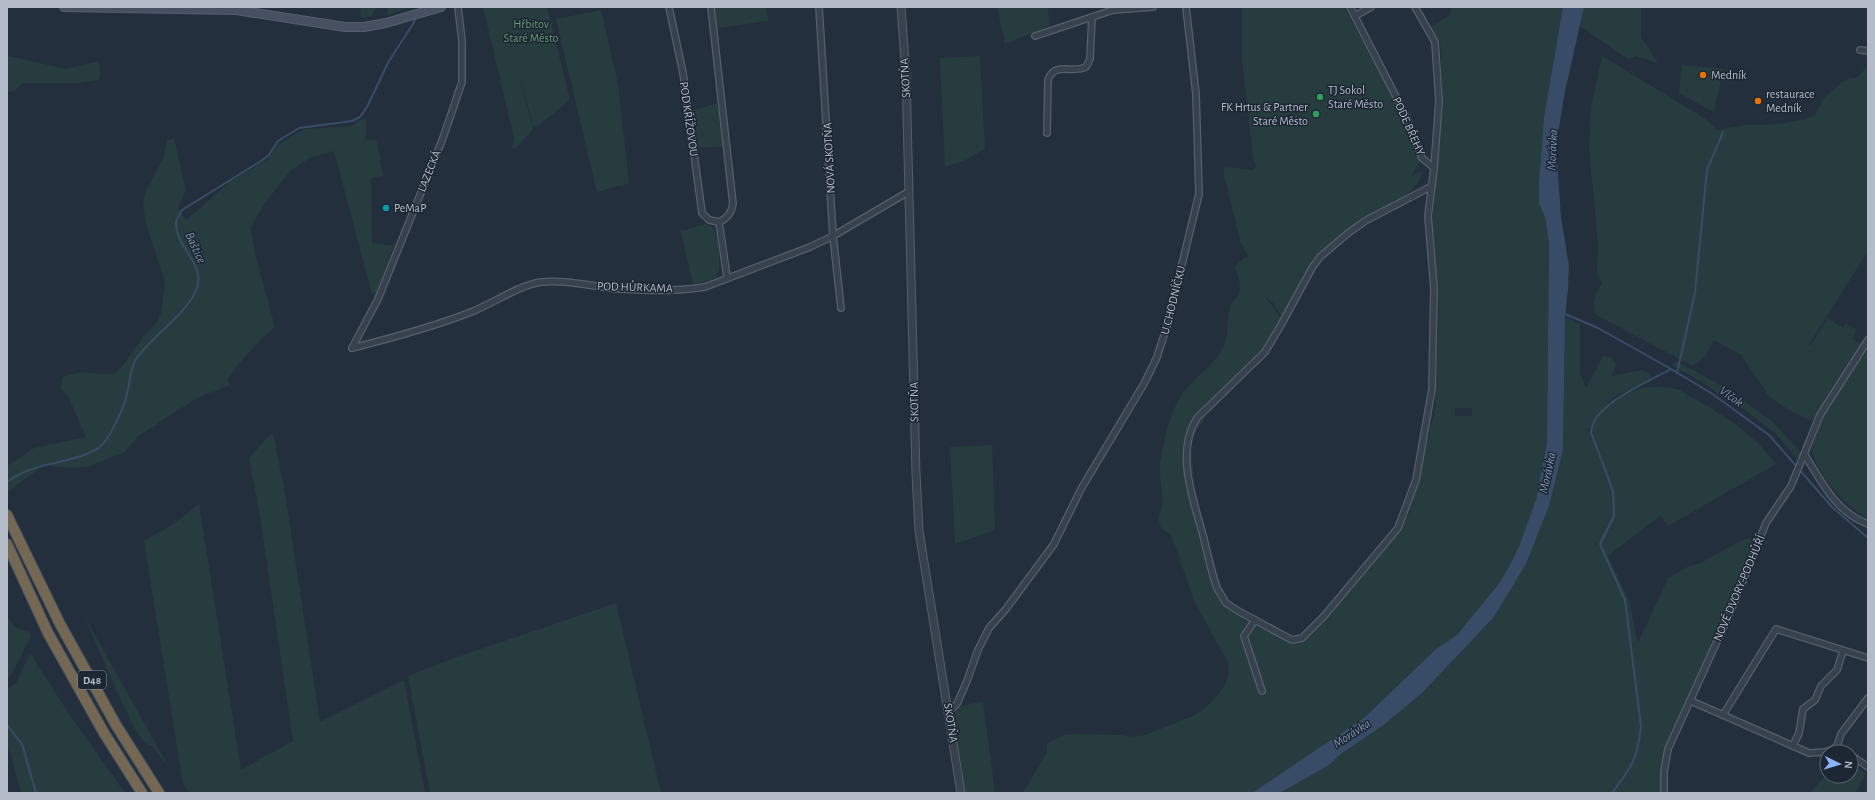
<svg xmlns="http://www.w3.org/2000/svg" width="1875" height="800" viewBox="0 0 1875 800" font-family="'Alegreya Sans',sans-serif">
  <rect width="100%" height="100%" fill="#242f3e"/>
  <!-- green -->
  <g fill="#263c3f" fill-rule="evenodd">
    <polygon points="360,7 378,7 371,16 361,18"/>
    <polygon points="388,7 411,7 387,15"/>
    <polygon points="483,7 547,7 570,100 539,125 533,126 516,60 533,130 515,149 512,148 514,138"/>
    <polygon points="715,7 766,7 768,21 718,28"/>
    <polygon points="997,7 1048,7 1049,26 1005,44"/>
    <path d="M1242 7H1344L1387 85 1400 110 1421 161 1411 176 1422 171C1420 198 1365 217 1345 233 1330 244 1316 264 1304 278L1295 270 1303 279 1282 317 1274 304 1264 295 1282 319 1258 362 1239 383 1207 415 1192 437 1191 450 1195 490 1223 593C1228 601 1234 609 1240 616 1249 625 1287 641 1300 643L1404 522 1411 509 1416 487 1435 409 1436 387 1439 312 1432 220 1443 101 1440 41 1437 42 1429 28 1450 15 1451 7H1563L1544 117 1539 182V204L1545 217 1549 244 1547 442 1536 500 1518 549 1501 581 1457 635 1436 649 1365 717 1252 793H1023L1047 752V744L1051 741 1064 735 1074 734 1122 735 1129 737 1145 735 1193 716 1204 709 1219 694 1225 684 1229 675 1228 662 1195 603 1174 543 1170 534 1161 528 1158 517C1168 500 1158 482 1160 464 1163 444 1168 422 1176 405 1187 381 1212 370 1224 346 1229 335 1226 319 1230 307 1231 302 1236 299 1238 295 1243 284 1237 276 1235 266L1246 257 1249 259 1240 240 1224 175V168L1226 167 1253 170 1256 166 1253 157 1242 60ZM1455 408H1472V416H1455Z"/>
    <polygon points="1584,7 1641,7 1641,37 1658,63 1636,56 1628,59 1580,26"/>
    <polygon points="601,10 618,84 629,183 597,192 556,19"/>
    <polygon points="8,56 66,69 99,61 100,75 98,80 78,83 23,83 14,91 8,92 7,59"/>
    <polygon points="980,56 985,149 963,161 945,167 940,58"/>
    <path d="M1602 56 1706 119 1717 130 1745 125H1768L1785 123 1806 119 1815 115 1823 99 1842 82 1859 76 1868 65V251L1808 346H1810L1828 318 1843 328 1846 323 1857 330 1852 338 1861 344 1816 419 1809 420 1779 404 1769 396 1741 355 1714 340 1705 357 1693 366 1596 315C1591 302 1596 294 1602 283L1597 275 1598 244 1589 148 1591 107Z"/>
    <polygon points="1682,65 1723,69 1714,112 1679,93"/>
    <polygon points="719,103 724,146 698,148 694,110"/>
    <path d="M366 117V139L377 141 383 176 371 178 372 243 394 246 376 293 372 294 334 151 310 158 290 171 265 203 250 228 256 258 275 327C257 342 241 359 228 379L230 385 197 398 152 427 137 437 125 452 90 466 72 468 45 465 7 492V466L34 448 86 437 67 394 61 390 62 377 82 372 103 374 115 373 123 365 143 337 157 322 161 313 165 282 146 224 143 205 145 193 164 156 167 141 174 138 186 190 178 207 186 220 229 183 268 159 279 144 292 136 306 129 351 126Z"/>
    <path d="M706 224 713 227C718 241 723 265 716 278L693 285 681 231Z"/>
    <path d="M1565 316 1580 324V373L1586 388 1603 356 1611 357 1616 364 1612 376 1642 370 1649 374 1651 378 1611 399 1587 431 1593 434 1590 427C1597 419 1604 408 1612 401 1630 387 1659 383 1680 390 1716 411 1751 430 1776 464L1668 526 1661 515 1608 556 1629 600 1638 643 1668 578 1689 566 1699 564 1740 541 1750 538 1757 540 1729 610 1667 749 1661 773V793H1280L1329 765 1342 753 1385 724 1422 693 1494 617 1526 564 1549 506 1563 450Z"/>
    <path d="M1868 343V520C1840 500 1824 483 1811 451L1823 416Z"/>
    <polygon points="1676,361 1726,388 1773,422 1802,454 1799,461 1775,433 1758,420 1742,408 1723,398 1707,385 1672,365"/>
    <polygon points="273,433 285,493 320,722 404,680 425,793 190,793 183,784 144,541 175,523 199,504 241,770 293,741 260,516 249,458 265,440"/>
    <polygon points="992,445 995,530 955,544 950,447"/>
    <polygon points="616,603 661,793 430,793 408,676 457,657"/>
    <polygon points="84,616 170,769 152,746 145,743 135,729 118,694"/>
    <polygon points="7,617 16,628 30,632 31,636 14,670 7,680"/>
    <polygon points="30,653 71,717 125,793 21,793 12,758 7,747 7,690 16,683"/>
    <polygon points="983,701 995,793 965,793 953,714 962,706"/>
    <polygon points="1851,763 1866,774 1855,793 1810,793 1827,774 1827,776 1851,776"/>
  </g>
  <!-- water -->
  <polygon fill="#394c67" points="1563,7 1584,7 1564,96 1556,147 1561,217 1569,266 1568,289 1565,317 1563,450 1549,506 1526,564 1494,617 1422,693 1385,724 1342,753 1329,765 1280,793 1252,793 1365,717 1436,649 1457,635 1501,581 1518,549 1536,500 1547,442 1549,244 1545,217 1539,204 1539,182 1544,117"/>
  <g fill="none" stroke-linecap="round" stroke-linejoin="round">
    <!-- stream -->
    <g stroke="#394c67" stroke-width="2">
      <polyline points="1563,313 1598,328 1671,369 1711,393 1769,435 1832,507 1868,538"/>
      <polyline points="1677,373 1695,293 1707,170 1723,132"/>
      <path d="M7 482C31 463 62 465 89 453 92 451 97 450 100 447 110 438 124 408 127 394 130 384 130 368 136 359 152 336 189 312 197 288 205 264 176 247 176 224 176 219 180 214 182 210L261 161 269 155 278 141 299 128 352 121 360 117 367 107 389 61 413 24 416 17"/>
      <polyline points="7,725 22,744 36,793"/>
      <path d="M1612 793C1631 768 1638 758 1641 726L1625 600 1600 544 1614 516 1613 491 1591 432C1593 404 1648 382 1671 369"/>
    </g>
    <defs>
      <g id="minor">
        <polyline points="669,7 683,73 702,213 709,220 719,222"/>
        <path d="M711 7 733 204C731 213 728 218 719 222L727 277"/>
        <polyline points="819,7 833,236 841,308"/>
        <path d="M1350 7 1406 116 1422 158 1434 168 1428 216 1434 289 1432 389 1416 480 1398 528 1324 616 1302 638 1292 640 1240 612 1226 603 1217 588C1211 571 1207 552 1203 535 1193 499 1175 452 1197 418L1265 352 1281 325 1312 268 1320 257 1347 234 1365 221 1432 186"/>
        <polyline points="1415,7 1435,42 1439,101 1434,168"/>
        <polyline points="1355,16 1371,7"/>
        <polyline points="1035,36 1113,10 1153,7"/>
        <polyline points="1860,50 1868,51"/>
        <path d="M1047 133 1048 80C1055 61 1071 74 1086 67L1090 59 1092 17"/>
        <path d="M352 348C392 338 433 327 471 312 494 303 517 286 541 282 568 279 596 288 623 289 650 291 679 291 705 287L810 247 833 236 908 192"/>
        <polyline points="352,348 378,299 443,138 462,82 462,41 458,7"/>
        <path d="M1805 455C1821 482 1837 513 1868 524"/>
        <polyline points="1255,620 1244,636 1262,691"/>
        <polyline points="1691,701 1809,753 1825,752 1831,750 1837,746 1841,734 1868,698"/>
        <polyline points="949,711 957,704 967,681 978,650 989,628 1006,609 1054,544 1081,489 1145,382 1157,357 1167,326 1199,194 1196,94 1186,7"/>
        <polyline points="1723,715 1776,629 1868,658"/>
        <polyline points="1793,746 1799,733 1803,709 1815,700 1821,686 1837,670 1843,651"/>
        <polyline points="1837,746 1846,752"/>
        <polyline points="1851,755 1868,767"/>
        <polyline points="1664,793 1664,772 1668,749 1730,613 1766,523 1791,486 1820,415 1868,340"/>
      </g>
      <polyline id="tertiary" points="901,7 906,75 916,474 919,531 961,793"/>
      <polyline id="secondary" points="64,7 236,10 345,27 364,27 386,23 441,7"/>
      <g id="motorway">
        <polyline points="7,515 60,624 116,725 159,793"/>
        <polyline points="7,544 48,633 104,733 142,793"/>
      </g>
    </defs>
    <!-- minor casing -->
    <use href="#minor" stroke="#565f6c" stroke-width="8"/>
    <!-- tertiary casing -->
    <use href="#tertiary" stroke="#565f6c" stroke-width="9"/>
    <!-- secondary casing -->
    <use href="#secondary" stroke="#565f6c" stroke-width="10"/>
    <!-- motorway casing -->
    <use href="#motorway" stroke="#434c59" stroke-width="12"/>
    <!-- minor -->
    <use href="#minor" stroke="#38414e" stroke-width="5.5"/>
    <!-- tertiary -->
    <use href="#tertiary" stroke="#38414e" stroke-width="7"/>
    <!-- secondary -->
    <use href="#secondary" stroke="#465061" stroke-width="8"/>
    <!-- motorway -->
    <use href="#motorway" stroke="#746855" stroke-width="10"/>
  </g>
  <!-- markers -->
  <g fill="#e8710a" stroke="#1d2633" stroke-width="1.5">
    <circle cx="1703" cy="75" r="4"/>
    <circle cx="1758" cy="101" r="4"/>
  </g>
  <g fill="#2e9e5b" stroke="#1d2633" stroke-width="1.5">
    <circle cx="1320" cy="97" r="4"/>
    <circle cx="1316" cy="114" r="4"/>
  </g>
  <circle fill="#0f9aa8" stroke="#1d2633" stroke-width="1.5" cx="386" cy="208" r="4"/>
  <g text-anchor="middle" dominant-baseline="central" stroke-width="3" stroke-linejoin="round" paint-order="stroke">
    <!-- shield labels -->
    <rect fill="#1d2633" stroke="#878f9c" stroke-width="1" x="78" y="671" width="28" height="18" rx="3"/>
    <g font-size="11" font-weight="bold" fill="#b4bcc9">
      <text x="92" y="680">D48</text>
    </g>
    <!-- park labels -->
    <g font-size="12" fill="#6b9a76" stroke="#1d2633">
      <text x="531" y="24">Hřbitov<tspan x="531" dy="14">Staré Město</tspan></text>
    </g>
    <!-- poi labels -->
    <g font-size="12" fill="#b4bcc9" stroke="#1d2633" text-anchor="start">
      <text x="1711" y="75">Medník</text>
      <text x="1328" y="90">TJ Sokol<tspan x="1328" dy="14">Staré Město</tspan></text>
      <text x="1766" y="94">restaurace<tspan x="1766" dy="14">Medník</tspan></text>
      <text x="1308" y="107" text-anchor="end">FK Hrtus &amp; Partner<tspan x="1308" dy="14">Staré Město</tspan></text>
      <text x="394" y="208">PeMaP</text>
    </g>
    <!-- street labels -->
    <g font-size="12" fill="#b4bcc9" stroke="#1d2633">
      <text transform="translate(905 78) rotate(-93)">SKOTŇA</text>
      <text transform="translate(689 119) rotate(82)">POD KŘÍŽOVOU</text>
      <text transform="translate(1409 126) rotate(66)">PODE BŘEHY</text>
      <text transform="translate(829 158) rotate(-93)">NOVÁ SKOTŇA</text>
      <text transform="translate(429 171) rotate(-68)">LAZECKÁ</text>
      <text transform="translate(635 287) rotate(2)">POD HŮRKAMA</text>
      <text transform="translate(1173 300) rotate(-76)">U CHODNÍČKU</text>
      <text transform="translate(914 402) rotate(-91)">SKOTŇA</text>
      <text transform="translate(1739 588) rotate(-67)">NOVÉ DVORY-PODHŮŘÍ</text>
      <text transform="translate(951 723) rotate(81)">SKOTŇA</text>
    </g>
    <!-- water labels -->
    <g font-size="13" font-style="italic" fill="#7c92b1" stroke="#1d2633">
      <text transform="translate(1553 150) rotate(-87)">Morávka</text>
      <text transform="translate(195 248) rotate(65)">Baštice</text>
      <text transform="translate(1731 397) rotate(36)">Vlčok</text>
      <text transform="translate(1548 473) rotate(-78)">Morávka</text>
      <text transform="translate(1352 734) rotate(-33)">Morávka</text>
    </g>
  </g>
  <!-- border -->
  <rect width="1875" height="800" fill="none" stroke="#b4bcc9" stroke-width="16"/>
  <!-- north arrow -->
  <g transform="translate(1839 764) rotate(95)"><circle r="19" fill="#1d2633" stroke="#59626f"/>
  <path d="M0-3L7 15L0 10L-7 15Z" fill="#8ab4f8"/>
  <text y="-6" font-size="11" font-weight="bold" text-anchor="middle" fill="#b4bcc9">N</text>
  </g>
</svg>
